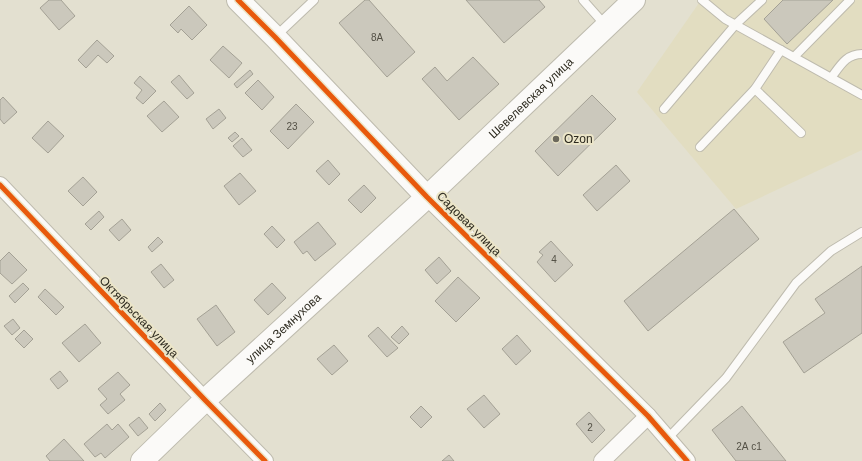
<svg xmlns="http://www.w3.org/2000/svg" width="862" height="461" viewBox="0 0 862 461" font-family="Helvetica,sans-serif">
  <rect width="100%" height="100%" fill="#e3e0d0"/>
  <!-- built -->
  <polygon fill="#e2ddc1" points="701,0 862,0 862,150 736,209 637,92"/>
  <!-- building -->
  <g fill="#cbc8bc" stroke="#a4a195">
    <polygon points="49,0 61,0 75,16 59,30 40,8"/>
    <polygon points="365,0 369,0 415,52 387,77 339,23"/>
    <polygon points="466,0 539,0 545,7 504,43"/>
    <polygon points="783,0 833,0 787,44 764,19"/>
    <polygon points="189,6 207,25 192,40 181,29 178,33 170,25"/>
    <polygon points="97,40 114,56 107,63 98,55 86,68 78,60"/>
    <polygon points="223,46 242,63 229,78 210,60"/>
    <polygon points="473,57 499,84 459,120 422,79 435,67 447,81"/>
    <polygon points="250,70 253,74 237,88 234,84"/>
    <polygon points="179,75 194,93 187,99 171,82"/>
    <polygon points="140,76 156,91 143,104 136,98 142,90 134,83"/>
    <polygon points="258,80 274,97 262,110 245,93"/>
    <polygon points="592,95 616,119 558,176 535,151"/>
    <polygon points="3,97 17,112 4,124 0,119 0,100"/>
    <polygon points="164,101 179,117 162,132 147,116"/>
    <polygon points="296,104 314,122 288,149 270,131"/>
    <polygon points="219,109 226,118 213,129 206,119"/>
    <polygon points="48,121 64,136 48,153 32,138"/>
    <polygon points="235,132 239,136 232,142 228,138"/>
    <polygon points="242,138 252,150 243,157 233,146"/>
    <polygon points="328,160 340,174 329,185 316,171"/>
    <polygon points="616,165 630,181 597,211 583,195"/>
    <polygon points="240,173 256,191 239,205 224,186"/>
    <polygon points="83,177 97,192 83,206 68,191"/>
    <polygon points="364,185 376,198 361,213 348,200"/>
    <polygon points="734,209 759,239 648,331 624,301"/>
    <polygon points="99,211 104,217 91,230 85,224"/>
    <polygon points="122,219 131,230 119,241 109,230"/>
    <polygon points="318,222 336,244 315,261 307,251 303,254 294,242"/>
    <polygon points="272,226 285,240 277,248 264,234"/>
    <polygon points="158,237 163,242 152,252 148,247"/>
    <polygon points="551,241 573,265 555,282 537,262 543,255 539,252"/>
    <polygon points="9,252 27,270 12,284 0,273 0,261"/>
    <polygon points="439,257 451,271 437,284 425,270"/>
    <polygon points="161,264 174,280 164,288 151,272"/>
    <polygon points="862,266 862,333 804,373 783,342 825,313 815,299"/>
    <polygon points="458,277 480,298 456,322 435,301"/>
    <polygon points="23,283 29,289 15,303 9,296"/>
    <polygon points="272,283 286,298 268,315 254,300"/>
    <polygon points="45,289 64,307 56,315 38,297"/>
    <polygon points="216,305 235,332 217,346 197,319"/>
    <polygon points="13,319 20,328 12,335 4,326"/>
    <polygon points="85,324 101,343 79,362 62,343"/>
    <polygon points="402,326 409,334 399,344 391,337"/>
    <polygon points="378,327 398,348 387,357 368,336"/>
    <polygon points="24,330 33,339 24,348 15,339"/>
    <polygon points="517,335 531,351 516,365 502,349"/>
    <polygon points="334,345 348,361 332,375 317,359"/>
    <polygon points="60,371 68,381 58,389 50,379"/>
    <polygon points="118,372 130,385 120,394 125,400 108,414 100,405 107,399 98,389"/>
    <polygon points="484,395 500,414 484,428 467,409"/>
    <polygon points="160,403 166,410 155,421 149,414"/>
    <polygon points="421,406 432,417 421,428 410,417"/>
    <polygon points="742,406 786,461 736,461 712,430"/>
    <polygon points="589,412 605,430 592,443 576,424"/>
    <polygon points="139,417 148,428 138,436 129,425"/>
    <polygon points="107,424 112,430 118,424 129,437 105,458 101,453 95,457 84,444"/>
    <polygon points="64,439 84,461 50,461 46,456"/>
    <polygon points="449,455 454,461 442,461"/>
  </g>
  <g fill="none" stroke-linecap="round" stroke-linejoin="round">
    <defs>
      <g id="lane">
        <polyline points="583,0 606,26"/>
        <polyline points="702,0 725,19 862,95"/>
        <polyline points="276,36 314,0"/>
        <polyline points="794,57 850,0"/>
        <path d="M831 78C840 66 846 54 862 54"/>
        <polyline points="755,89 801,133"/>
        <polyline points="664,109 736,24 762,0"/>
        <polyline points="700,147 755,89 781,50"/>
        <polyline points="667,439 726,378 796,283 831,251 862,232"/>
      </g>
      <g id="street">
        <polyline points="0,185 205,400 265,461"/>
        <polyline points="427,197 648,416 687,461"/>
        <polyline points="602,461 648,416"/>
      </g>
      <g id="secondary">
        <polyline points="238,0 275,37 427,197"/>
        <path id="s1" d="M142 461 205 400 427 197 634 0"/>
      </g>
    </defs>
    <!-- lane casing -->
    <use href="#lane" stroke="#bebbae" stroke-width="10"/>
    <!-- street casing -->
    <use href="#street" stroke="#bebbae" stroke-width="18"/>
    <!-- secondary casing -->
    <use href="#secondary" stroke="#bebbae" stroke-width="24"/>
    <!-- lane -->
    <use href="#lane" stroke="#fbfaf8" stroke-width="8"/>
    <!-- street -->
    <use href="#street" stroke="#fbfaf8" stroke-width="16"/>
    <!-- secondary -->
    <use href="#secondary" stroke="#fbfaf8" stroke-width="22"/>
    <defs>
      <g id="cycleway">
        <polyline points="238,0 275,37 427,197 648,416 687,461"/>
        <polyline points="0,185 205,400 265,461"/>
      </g>
    </defs>
    <!-- cycleway casing -->
    <use href="#cycleway" stroke="#ebe5c8" stroke-width="8"/>
    <!-- cycleway -->
    <use href="#cycleway" stroke="#e8590c" stroke-width="5"/>
  </g>
  <!-- markers -->
  <circle fill="#6c695c" stroke="#ebe5c8" stroke-width="1.5" cx="556" cy="139" r="4"/>
  <g text-anchor="middle" dominant-baseline="central" stroke-width="4" stroke-linejoin="round" paint-order="stroke">
    <!-- number labels -->
    <g font-size="10" fill="#545146">
      <text x="377" y="37">8А</text>
      <text x="292" y="126">23</text>
      <text x="554" y="259">4</text>
      <text x="590" y="427">2</text>
      <text x="749" y="446">2А с1</text>
    </g>
    <!-- street labels -->
    <g font-size="12" fill="#2c291e" stroke="#ebe5c8">
      <text stroke="none"><textPath href="#s1" startOffset="532">Шевелевская улица</textPath></text>
      <text transform="translate(469 224) rotate(45)">Садовая улица</text>
      <text transform="translate(139 317) rotate(46)">Октябрьская улица</text>
      <text stroke="none"><textPath href="#s1" startOffset="194">улица Земнухова</textPath></text>
    </g>
    <!-- poi labels -->
    <g font-size="12" fill="#2c291e" stroke="#ebe5c8" text-anchor="start">
      <text x="564" y="139">Ozon</text>
    </g>
  </g>
</svg>
